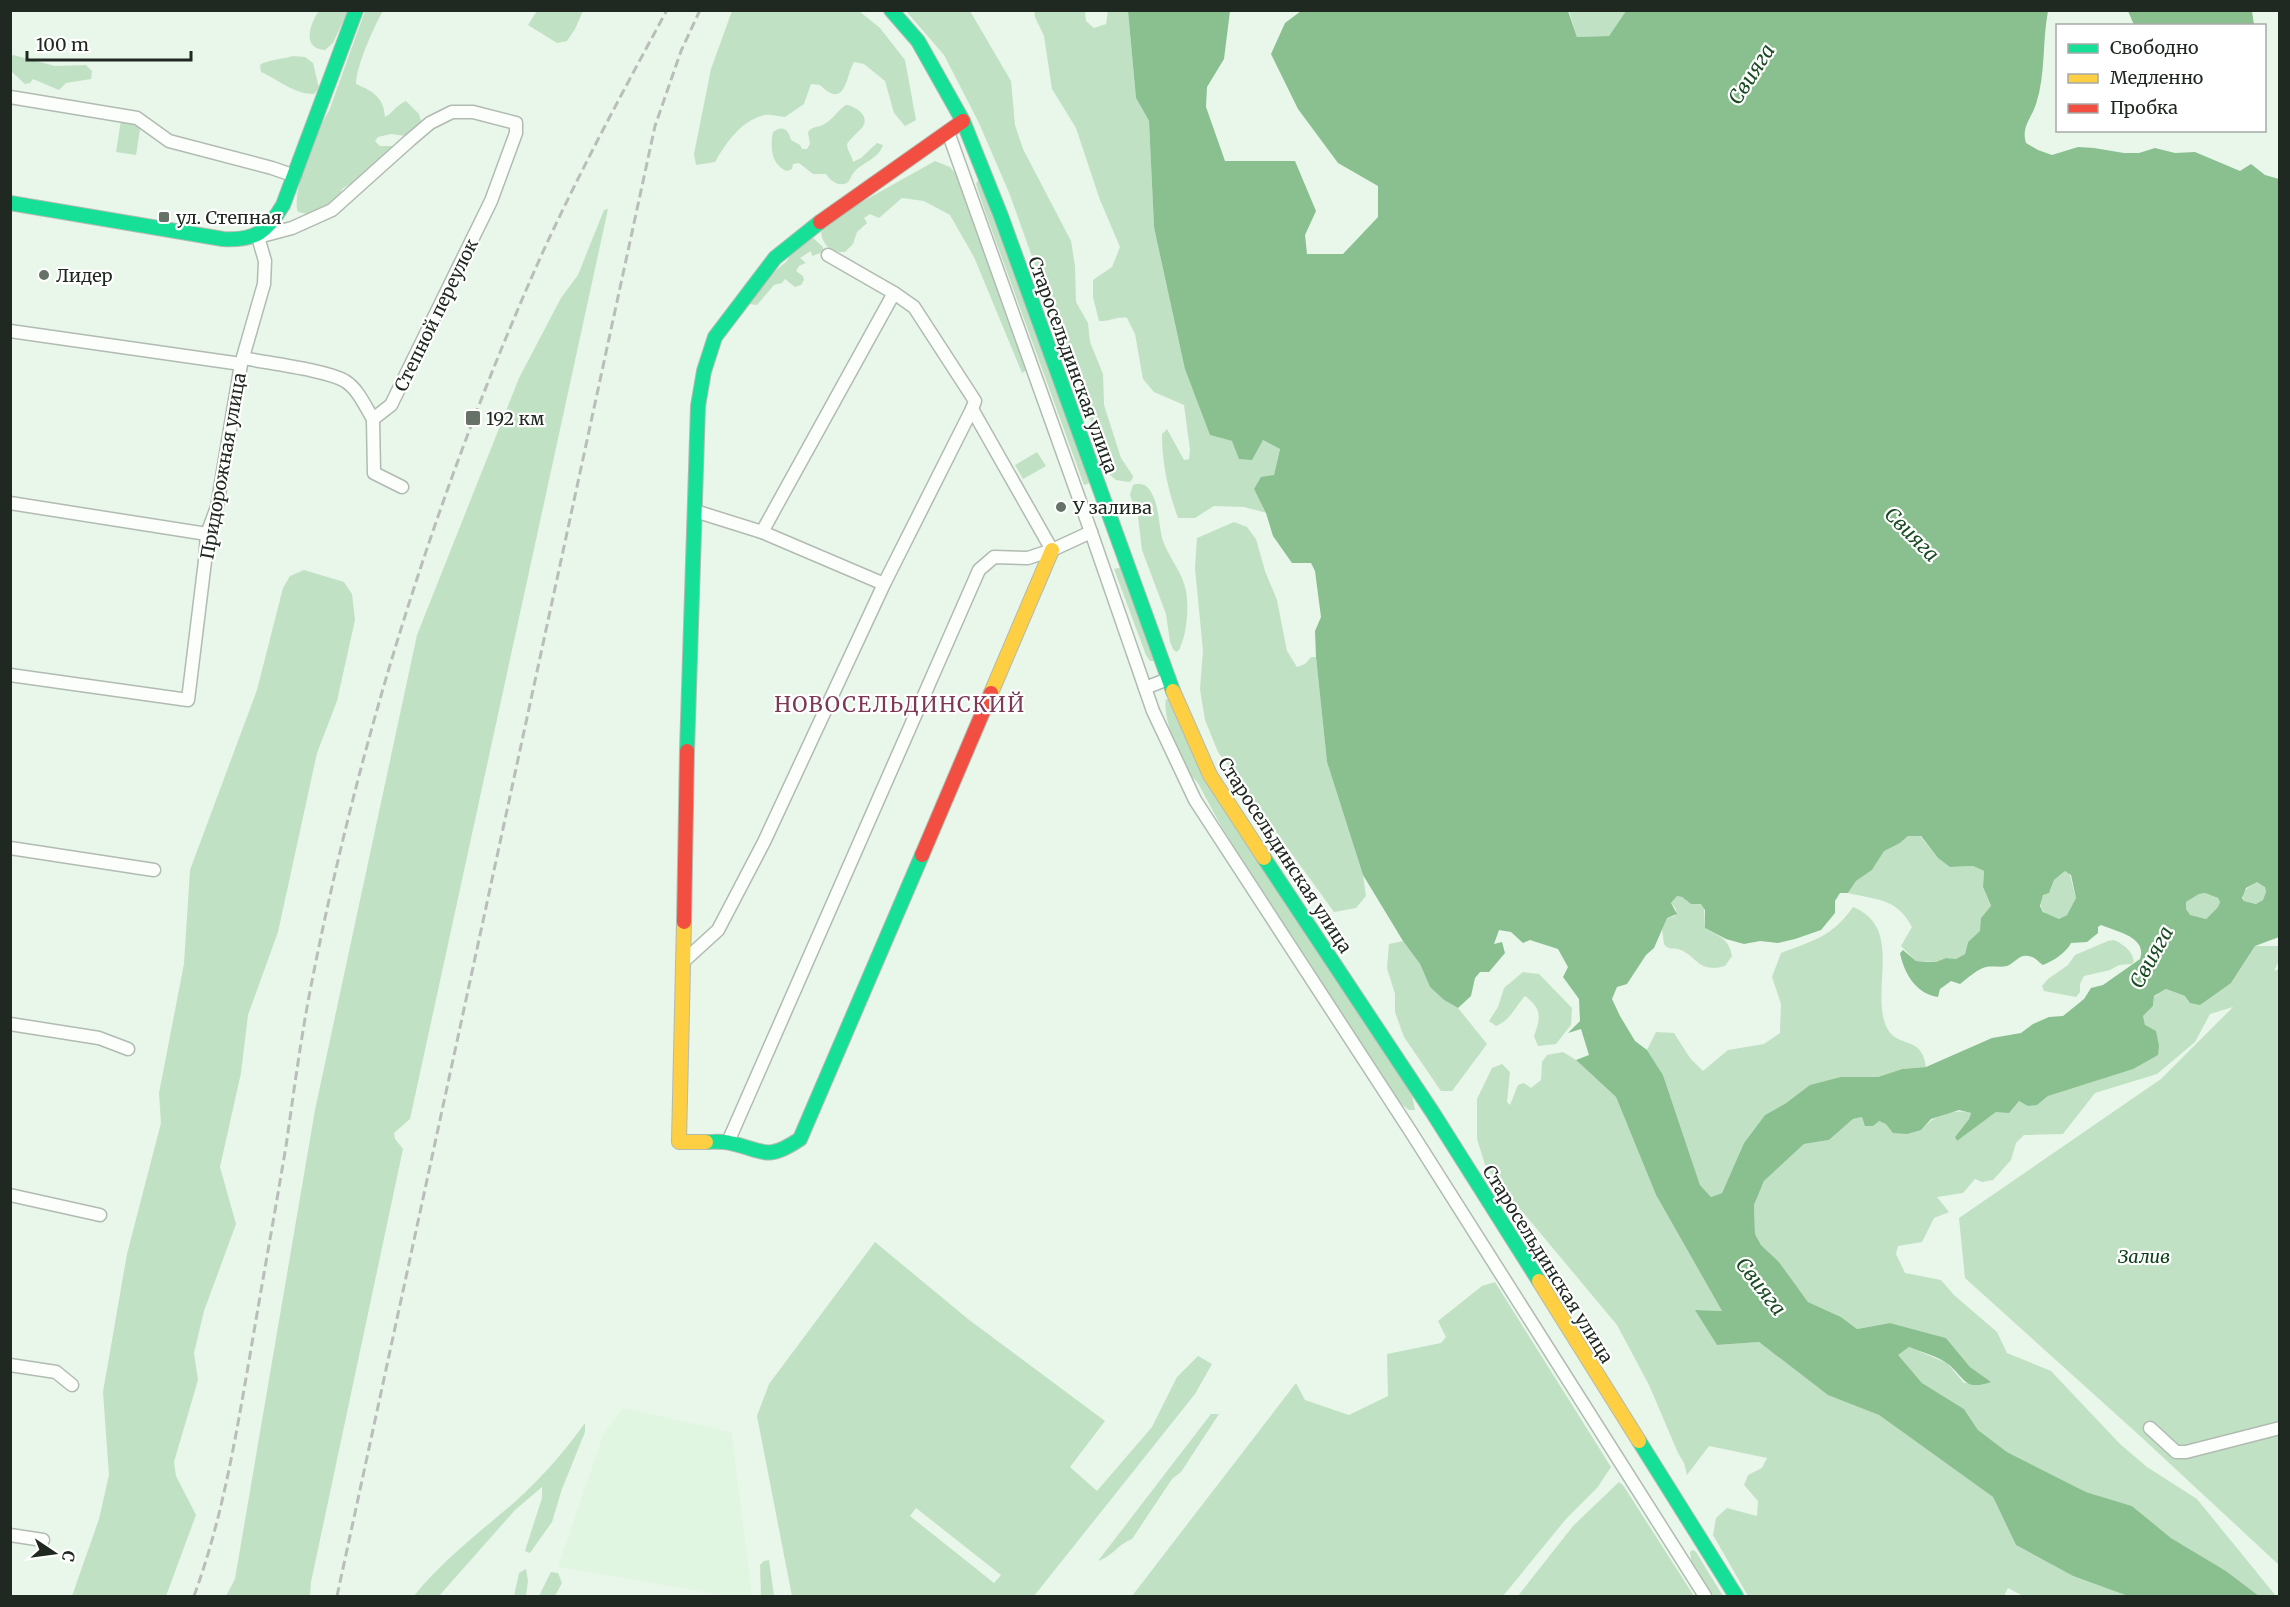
<svg xmlns="http://www.w3.org/2000/svg" width="2290" height="1607" viewBox="0 0 2290 1607" font-family="Merriweather,serif">
  <rect width="100%" height="100%" fill="#e9f6ea"/>
  <!-- built -->
  <polygon fill="#e0f6e1" points="623,1408 731,1432 752,1596 727,1596 558,1567 604,1433"/>
  <!-- green -->
  <g fill="#c1e1c4" fill-rule="evenodd">
    <path d="M319 11H348L333 43 325 50C301 49 310 23 319 11Z"/>
    <path d="M365 11H383C374 26 356 67 356 84 373 91 384 98 385 117 393 113 396 105 406 101L419 114 421 121 406 136 391 134 378 137 375 141 380 146H398L356 187 348 185 342 189 338 202 312 215 298 212C291 191 317 129 329 111Z"/>
    <polygon points="537,11 537,10 583,11 575,29 567,41 557,43 528,25"/>
    <path d="M732 11H859L880 28 905 60 916 120 905 126 894 113 885 81 864 64 854 62C846 75 846 111 820 85L811 84 804 104 785 117C779 117 771 114 765 115 741 120 726 143 715 162L696 165 694 154 711 69Z"/>
    <polygon points="906,11 970,11 1011,81 1015,125 1023,149 1071,241 1075,266 1076,302 1088,323 1090,342 1103,374 1104,405 1121,458 1133,476 1132,480 1129,482 1116,480 1110,475 1010,195 979,123 944,55"/>
    <path d="M1034 11H1085L1086 21 1094 28 1106 24 1108 11H1128L1136 98 1149 121 1154 227 1210 435 1232 441 1263 440 1280 449 1274 475 1254 489 1267 513 1244 507 1214 506 1195 518H1178C1168 490 1162 464 1162 434L1167 429 1184 460 1189 459 1190 450 1184 405 1154 392 1143 379 1135 334 1127 318C1118 316 1109 322 1099 321L1093 297V280L1112 267 1120 247 1100 200 1076 128 1052 89 1044 36 1035 17Z"/>
    <polygon points="1569,11 1626,11 1609,36 1577,37"/>
    <polygon points="13,55 55,66 86,65 92,71 91,79 66,83 59,90 33,79 30,83 25,84 11,71 11,57"/>
    <path d="M293 56 305 57 313 63 319 88 314 94C294 94 279 80 261 72L260 65C266 60 284 59 293 56Z"/>
    <path d="M846 105C857 106 872 118 861 129 856 134 851 138 847 144 847 151 852 155 853 162L861 158 877 143 883 145C879 158 864 162 855 171 851 175 851 179 847 183 838 187 831 181 826 174H813L799 163 793 164 792 169 787 171C771 165 770 147 773 132 783 125 788 129 791 140L800 145 802 149H807L810 144 808 132C813 125 820 128 826 123 834 118 838 110 846 105Z"/>
    <polygon points="121,120 141,123 136,155 116,152"/>
    <path d="M935 161 950 167 959 178 1027 370 1022 373 974 257 950 215 924 201 902 198 879 218 870 214 864 218 867 223 857 232 853 244 845 252C832 253 822 245 821 232L828 221Z"/>
    <polygon points="979,178 1093,482 1084,485 985,211 976,184"/>
    <polygon points="608,209 410,1119 394,1133 395,1139 403,1149 311,1582 310,1596 226,1596 235,1579 315,1110 417,635 519,378 561,298 578,275 604,210"/>
    <polygon points="813,238 823,247 823,252 812,256 811,251 800,258 806,263 799,266 796,271 803,276 804,280 801,285 795,287 785,279 782,283 774,285 757,305 749,304 766,278 786,262 793,251"/>
    <polygon points="1037,452 1046,466 1023,479 1015,465"/>
    <path d="M1136 484C1141 484 1145 484 1148 488 1160 502 1158 525 1163 541 1169 558 1183 573 1186 591 1189 610 1187 633 1179 650L1176 652 1173 649 1170 642 1166 614 1142 550 1138 517 1130 495 1133 485Z"/>
    <polygon points="1234,522 1247,527 1256,539 1265,571 1277,600 1287,651 1297,667 1305,664 1311,657 1316,657 1327,762 1363,875 1366,896 1356,908 1334,912 1218,752 1205,720 1200,689 1203,651 1195,568 1197,538"/>
    <polygon points="1123,567 1155,661 1150,661 1146,655 1114,569"/>
    <polygon points="304,570 344,582 352,594 355,620 337,701 317,753 278,932 248,1015 241,1073 220,1167 236,1224 204,1311 194,1353 198,1380 174,1462 176,1476 196,1515 166,1596 72,1596 99,1519 109,1475 103,1392 127,1254 161,1123 159,1093 184,964 190,870 257,690 283,588 290,576"/>
    <path d="M1166 699 1170 700 1412 1096 1415 1110H1409L1401 1104 1231 842C1219 823 1209 804 1199 785 1196 779 1190 776 1186 771 1178 758 1162 713 1166 699Z"/>
    <path d="M1908 836H1920L1938 858 1950 867 1973 866 1984 871 1983 887 1991 907 1981 918V931L1968 942 1965 954 1956 959 1946 958 1936 962 1916 961 1901 946 1912 927C1897 898 1877 900 1848 893L1856 881 1872 870 1884 850 1900 843Z"/>
    <path d="M2065 871 2069 872 2076 898 2067 915 2059 919C2045 916 2037 909 2043 895L2050 891 2054 880Z"/>
    <path d="M2256 882 2262 883C2267 888 2267 894 2263 900L2257 904 2244 901C2240 890 2249 888 2256 882Z"/>
    <polygon points="2205,893 2218,898 2220,902 2218,907 2206,919 2189,915 2186,909 2186,902 2199,894"/>
    <path d="M1677 896 1682 897 1691 904 1698 902 1704 906 1705 928C1718 936 1729 938 1732 956L1725 966C1699 973 1698 958 1681 950 1674 947 1669 951 1664 944L1662 929 1667 918 1675 916 1676 909 1671 903Z"/>
    <path d="M1853 907C1905 928 1869 991 1887 1028 1897 1049 1922 1034 1926 1067L1902 1069 1878 1077H1841L1765 1115 1744 1143 1722 1193 1711 1197 1700 1185 1663 1075 1647 1050 1656 1032 1674 1033 1690 1058 1703 1071 1728 1050 1764 1044 1780 1033 1781 1004 1772 977 1781 953C1813 941 1833 936 1853 907Z"/>
    <path d="M2114 940C2124 945 2131 949 2134 961L2132 964 2119 965 2110 970 2084 976 2080 984V992L2076 997 2044 991 2042 986 2048 979 2068 965 2075 955 2108 941Z"/>
    <polygon points="1403,941 1420,964 1430,987 1444,1000 1458,1008 1487,1044 1452,1091 1441,1091 1404,1037 1395,1012 1395,994 1387,968 1389,944"/>
    <path d="M2255 946H2279V961L2274 971 2279 969V1565L2139 1435 1965 1278 1959 1218 2161 1079 2233 1007 2210 1014 2195 1042 2157 1074 2095 1093 2063 1134 2024 1135 2016 1143 2011 1160 1993 1180 1982 1182 1975 1179 1963 1193 1937 1197 1949 1212 1934 1218 1922 1242 1898 1246 1896 1254 1905 1273 1941 1280 1954 1295 1997 1332 2007 1353 2051 1371 2120 1444 2147 1467 2197 1499 2276 1596H2259L2226 1571 2171 1538 2132 1506 2086 1492 2007 1452 1978 1430 1964 1409 1922 1383 1897 1355 1909 1347 1947 1363 1964 1383 1990 1382 1970 1367 1946 1338 1890 1323 1857 1329 1841 1317 1808 1302 1779 1262 1761 1245 1755 1234 1754 1205 1764 1181 1804 1144 1829 1140 1853 1119 1862 1117 1921 1130C1934 1115 1952 1108 1971 1113L1969 1119 1955 1137 1957 1141 1996 1112 2020 1101 2037 1105 2048 1096 2088 1082 2145 1025 2143 1016 2153 1006 2154 997 2166 989 2185 996 2231 983Z"/>
    <path d="M1523 972 1539 974 1572 1008 1571 1025 1556 1044 1538 1046 1534 1036C1541 1017 1542 1009 1525 996 1514 1008 1511 1020 1496 1026L1489 1021 1498 1007 1504 988Z"/>
    <polygon points="1563,1052 1576,1060 1616,1097 1656,1195 1722,1311 1696,1310 1717,1345 1759,1342 1828,1394 1879,1415 1993,1497 2016,1545 2073,1576 2128,1596 2023,1596 2008,1588 2004,1596 1748,1596 1713,1535 1716,1518 1727,1508 1757,1516 1758,1501 1744,1485 1748,1475 1762,1468 1767,1458 1709,1446 1687,1475 1684,1463 1678,1453 1649,1385 1617,1325 1486,1168 1477,1139 1477,1099 1492,1068 1502,1064 1510,1072 1507,1102 1510,1105 1518,1085 1524,1083 1531,1088 1541,1080 1542,1062 1547,1055"/>
    <path d="M875 1242 968 1319 1105 1421 1070 1467 1097 1491 1152 1427 1177 1377 1198 1356 1212 1364 1195 1394 1034 1596H792L757 1416 769 1384ZM916 1508 1001 1575 994 1583 910 1516Z"/>
    <polygon points="1495,1282 1611,1467 1597,1488 1566,1519 1503,1596 1132,1596 1296,1383 1305,1400 1349,1415 1388,1396 1387,1354 1441,1343 1446,1337 1438,1321 1482,1286"/>
    <path d="M1211 1414H1219L1181 1472 1172 1479 1132 1539C1118 1544 1112 1557 1098 1561Z"/>
    <path d="M585 1423V1432L562 1489 552 1522 530 1553 525 1551 542 1498V1487L515 1510 439 1596H414C444 1558 482 1531 518 1499 543 1476 565 1451 585 1423Z"/>
    <polygon points="1619,1482 1623,1485 1694,1596 1518,1596 1573,1526"/>
    <polygon points="1693,1550 1696,1552 1723,1596 1711,1596 1692,1565 1690,1552"/>
    <polygon points="769,1560 774,1596 761,1596 760,1565 764,1561"/>
    <polygon points="526,1569 528,1581 526,1596 514,1596 519,1573"/>
    <polygon points="551,1572 558,1573 562,1583 555,1596 539,1596"/>
  </g>
  <!-- water -->
  <g fill="#8abf90" fill-rule="evenodd">
    <path d="M1128 11H1230L1224 59 1207 87 1206 107 1225 161H1295L1316 211 1305 235 1307 254H1343L1378 217V186L1338 163 1298 109 1271 54 1285 23 1301 11H1568L1577 37 1609 36 1626 11H2048C2042 42 2046 73 2036 104 2031 119 2021 127 2026 143L2038 150 2052 155 2078 147 2094 148 2124 153H2139L2155 148 2175 153 2195 152 2240 171 2251 164 2265 175 2279 179V937L2255 946 2231 983 2200 1005 2190 1003 2185 996 2166 989 2154 996 2153 1006 2143 1016 2145 1025 2156 1031 2159 1046 2158 1055 2133 1069 2048 1096 2037 1105 2028 1106 2019 1101 2009 1113 1996 1112 1957 1141 1955 1137 1969 1119 1971 1113 1959 1110 1931 1119 1921 1130 1907 1134 1893 1133 1886 1124 1879 1121 1873 1126H1865L1862 1117 1853 1119 1829 1140 1804 1144 1764 1181 1754 1205 1755 1234 1761 1245 1779 1262 1808 1302 1841 1317 1857 1329 1890 1323 1946 1338 1970 1367 1991 1382C1964 1391 1966 1379 1948 1364 1938 1356 1921 1352 1909 1347L1898 1355 1922 1383 1964 1409 1978 1430 2007 1452 2086 1492 2132 1506 2171 1538 2226 1571 2259 1596H2128L2073 1576 2016 1545 1993 1497 1879 1415 1828 1395 1759 1342 1717 1345 1695 1310 1722 1311 1656 1195 1616 1097 1576 1060 1589 1055 1581 1029 1568 1033 1580 1021 1579 999 1563 977 1568 967 1558 949 1530 940 1523 943 1511 932 1499 930 1494 944 1502 942 1505 953 1489 972H1480L1475 978 1471 996 1458 1008 1444 1000 1430 987 1420 964 1403 941 1363 875 1327 762 1316 657 1315 631 1321 617 1315 571 1311 563H1292L1273 536 1266 513 1254 489 1261 477 1274 475 1280 449 1263 440 1252 460 1239 459 1232 441 1210 435 1185 369 1154 227 1149 121 1136 98ZM1908 836H1921L1938 858 1950 867 1973 866 1984 871 1983 887 1991 906 1981 918 1980 931 1968 942 1965 954 1956 959 1946 958 1936 962H1927L1916 961 1903 950 1900 953C1904 973 1916 994 1938 997L1940 989 1951 981 1960 984C1968 978 1974 972 1983 968 1990 965 2000 968 2007 966 2015 963 2019 954 2028 956 2036 957 2038 962 2043 965 2053 961 2066 953 2071 943L2087 942 2098 933V927L2101 925C2115 931 2148 937 2140 959L2103 985 2091 988 2084 999 2063 1016 2049 1017 2033 1024 2021 1033 1992 1038 1926 1067 1902 1069 1878 1077H1841L1810 1085 1785 1104 1765 1115 1744 1143 1722 1193 1711 1197 1700 1185 1663 1075 1647 1050 1635 1041 1620 1016 1612 999 1617 987 1627 984 1646 955 1654 948 1667 918 1677 914 1671 903 1677 896 1682 897 1691 904H1701L1705 910V928L1726 939 1744 944 1760 941 1778 943 1795 939 1821 930 1835 913V901L1840 893H1848L1856 881 1872 870 1884 851 1900 843ZM2065 871 2071 875 2076 898 2067 915 2059 919 2043 912 2040 906 2043 895 2049 893 2054 880ZM2257 882 2265 887 2266 892 2263 900 2256 904 2244 901 2242 898 2246 888ZM2205 893 2218 898 2220 902 2218 907 2206 919 2190 915 2186 909V902L2199 894Z"/>
    <polygon points="2128,11 2252,11 2254,25 2134,25"/>
  </g>
  <g fill="none" stroke-linecap="round" stroke-linejoin="round">
    <defs>
      <g id="street">
        <polyline points="10,97 137,118 169,141 272,168 295,176"/>
        <polyline points="948,132 1091,532 1153,711 1195,800 1411,1132 1705,1596"/>
        <polyline points="828,255 894,293 914,307 975,401 972,409"/>
        <polyline points="10,331 241,364"/>
        <path d="M243 358C267 363 326 370 345 381 358 389 365 406 373 419"/>
        <polyline points="10,503 207,534"/>
        <polyline points="695,511 762,532 884,584"/>
        <polyline points="762,532 894,293"/>
        <polyline points="10,675 188,700 205,561 207,534 217,507 241,364 264,284 265,261 258,237 292,228 332,210 410,140 430,123 452,112 473,112 516,123 516,133 491,201 391,405 373,419 374,473 402,487"/>
        <polyline points="1145,688 1168,679"/>
        <polyline points="10,848 154,870"/>
        <polyline points="684,961 718,930 764,842 884,584 972,409 1052,550"/>
        <polyline points="10,1024 99,1038 128,1049"/>
        <polyline points="728,1142 979,570 994,557 1028,558 1052,550 1091,532"/>
        <polyline points="10,1195 100,1215"/>
        <polyline points="10,1365 56,1372 72,1385"/>
        <polyline points="2150,1428 2176,1452 2186,1452 2280,1428"/>
        <polyline points="10,1535 43,1540"/>
      </g>
      <g id="fast">
        <polyline points="891,10 918,41 963,121 1001,216 1173,691"/>
        <path d="M10 203 223 239C255 241 267 232 283 205L356 10"/>
        <polyline points="687,751 698,406 704,371 715,337 775,258 820,222"/>
        <polyline points="1264,858 1433,1113 1539,1281"/>
        <path d="M706 1142C714 1142 722 1141 730 1143 764 1150 766 1162 800 1139L922 855"/>
        <polyline points="1639,1441 1736,1596"/>
      </g>
      <g id="slow">
        <polyline points="1173,691 1210,775 1264,858"/>
        <polyline points="991,693 1052,550"/>
        <polyline points="684,922 679,1142 706,1142"/>
        <polyline points="1539,1281 1639,1441"/>
      </g>
      <g id="jam">
        <polyline points="820,222 963,121"/>
        <polyline points="922,855 991,693"/>
        <polyline points="684,922 687,751"/>
      </g>
    </defs>
    <!-- street casing -->
    <use href="#street" stroke="#b1bbb1" stroke-width="15"/>
    <!-- fast casing -->
    <use href="#fast" stroke="#b1bbb1" stroke-width="16"/>
    <!-- slow casing -->
    <use href="#slow" stroke="#b1bbb1" stroke-width="16"/>
    <!-- jam casing -->
    <use href="#jam" stroke="#b1bbb1" stroke-width="16"/>
    <!-- street -->
    <use href="#street" stroke="#fcfefc" stroke-width="12"/>
    <!-- fast -->
    <use href="#fast" stroke="#16e098" stroke-width="14"/>
    <!-- slow -->
    <use href="#slow" stroke="#ffcf43" stroke-width="14"/>
    <!-- jam -->
    <use href="#jam" stroke="#f24e42" stroke-width="14"/>
    <!-- rail -->
    <g stroke="#babeba" stroke-width="3" stroke-dasharray="9 4.5" stroke-linecap="butt">
      <path d="M194 1596C222 1520 235 1441 249 1361 261 1289 274 1218 286 1146 294 1091 301 1036 312 981 361 732 438 488 541 256 579 173 623 91 667 10"/>
      <polyline points="337,1596 655,126 681,51 700,10"/>
    </g>
  </g>
  <!-- markers -->
  <g fill="#667167" stroke="#fff" stroke-width="2">
    <rect x="158" y="211" width="12" height="12" rx="3"/>
    <circle cx="44" cy="275" r="6"/>
    <rect x="465" y="410" width="16" height="16" rx="3"/>
    <circle cx="1061" cy="507" r="6"/>
  </g>
  <g text-anchor="middle" dominant-baseline="central" stroke-width="4.5" stroke-linejoin="round" paint-order="stroke">
    <!-- poi labels -->
    <g font-size="18" fill="#202921" stroke="#fff" text-anchor="start">
      <text x="176" y="217">ул. Степная</text>
      <text x="56" y="275">Лидер</text>
      <text x="486" y="418">192 км</text>
      <text x="1073" y="507">У залива</text>
    </g>
    <!-- street labels -->
    <g font-size="18" fill="#202921" stroke="#fff">
      <text transform="translate(436 315) rotate(-64)">Степной переулок</text>
      <text transform="translate(1073 365) rotate(70)">Старосельдинская улица</text>
      <text transform="translate(223 466) rotate(-80)">Придорожная улица</text>
      <text transform="translate(1285 855) rotate(57)">Старосельдинская улица</text>
      <text transform="translate(1548 1264) rotate(58)">Старосельдинская улица</text>
    </g>
    <!-- park labels -->
    <g font-size="18" font-style="italic" fill="#0c4016" stroke="#fff">
      <text x="2144" y="1256">Залив</text>
    </g>
    <!-- water labels -->
    <g font-size="20" font-style="italic" fill="#194b21" stroke="#fff">
      <text transform="translate(1751 74) rotate(-57)">Свияга</text>
      <text transform="translate(1912 534) rotate(45)">Свияга</text>
      <text transform="translate(2151 957) rotate(-61)">Свияга</text>
      <text transform="translate(1761 1286) rotate(52)">Свияга</text>
    </g>
    <!-- quarter labels -->
    <g font-size="21" letter-spacing="1.5" fill="#7d3854" stroke="#fff">
      <text x="900" y="704">НОВОСЕЛЬДИНСКИЙ</text>
    </g>
  </g>
  <!-- border -->
  <rect width="2290" height="1607" fill="none" stroke="#202921" stroke-width="24"/>
  <!-- legend -->
  <rect x="2056" y="24" width="210" height="108" fill="#ffffff" stroke="#a6a9a6" stroke-width="1.5"/>
  <rect x="2068" y="44" width="30" height="9" fill="#16e098" stroke="#a6a9a6" stroke-width="1.5"/>
  <text x="2110" y="54" font-size="18" fill="#202921">Свободно</text>
  <rect x="2068" y="74" width="30" height="9" fill="#ffcf43" stroke="#a6a9a6" stroke-width="1.5"/>
  <text x="2110" y="84" font-size="18" fill="#202921">Медленно</text>
  <rect x="2068" y="104" width="30" height="9" fill="#f24e42" stroke="#a6a9a6" stroke-width="1.5"/>
  <text x="2110" y="114" font-size="18" fill="#202921">Пробка</text>
  <!-- north arrow -->
  <g transform="translate(54 1553) rotate(103)" stroke="#ffffff" stroke-width="4.5" paint-order="stroke">
  <path d="M0-4.5L10 22L0 15L-10 22Z" fill="#202921"/>
  <text y="-9" font-size="16" font-weight="bold" text-anchor="middle" fill="#202921">С</text>
  </g>
  <!-- scale -->
  <path d="M27 51v9h164v-9" fill="none" stroke="#202921" stroke-width="3"/>
  <text x="36" y="51" font-size="18" fill="#202921" stroke="#ffffff" stroke-width="4.5" paint-order="stroke">100 m</text>
</svg>
